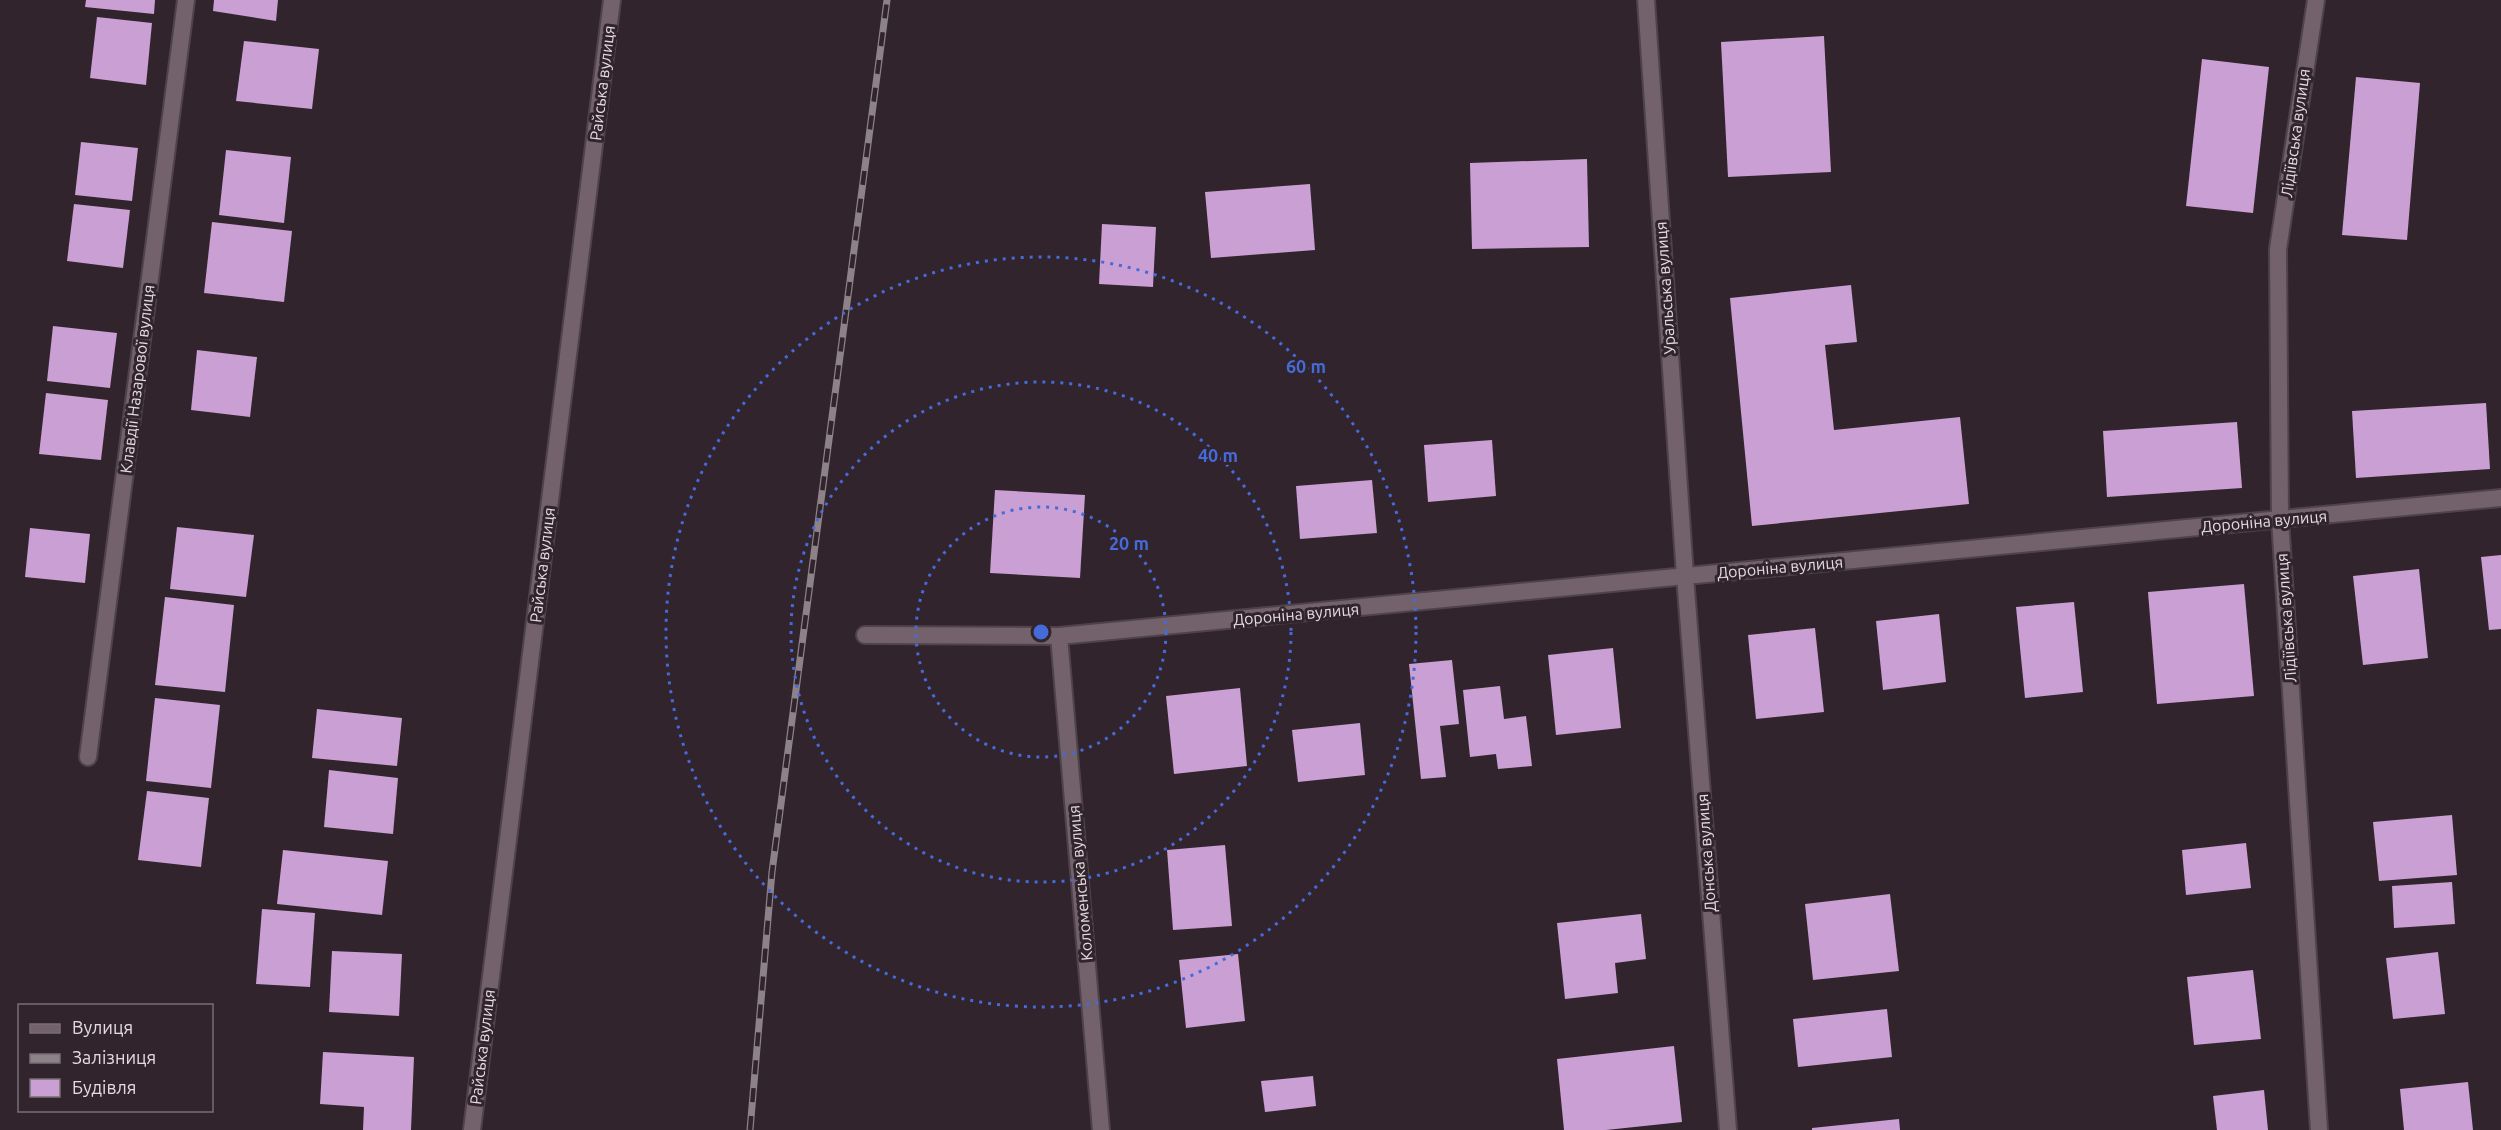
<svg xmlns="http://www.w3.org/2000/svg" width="2501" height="1130" viewBox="0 0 2501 1130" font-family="Ubuntu,sans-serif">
  <rect width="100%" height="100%" fill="#32242c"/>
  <!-- building -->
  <g fill="#c99fd4">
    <polygon points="86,0 155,0 154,14 85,7"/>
    <polygon points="214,0 278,0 276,21 213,11"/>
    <polygon points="97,17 152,23 146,85 90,78"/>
    <polygon points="1824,36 1831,172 1728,177 1721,42"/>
    <polygon points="244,41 319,49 312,109 236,101"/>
    <polygon points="2202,59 2269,67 2253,213 2186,206"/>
    <polygon points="2356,77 2420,83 2407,240 2342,235"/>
    <polygon points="81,142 138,148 132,201 75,195"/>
    <polygon points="226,150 291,157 284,223 219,215"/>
    <polygon points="1587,159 1589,247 1472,249 1470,163"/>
    <polygon points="1310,184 1315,250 1211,258 1205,192"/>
    <polygon points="74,204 130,210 123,268 67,261"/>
    <polygon points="212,222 292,231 284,302 204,293"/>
    <polygon points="1102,224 1156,227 1153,287 1099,284"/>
    <polygon points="1851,285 1857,342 1825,345 1834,430 1960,417 1969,504 1752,526 1730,298"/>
    <polygon points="53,326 117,333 110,388 47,381"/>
    <polygon points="197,350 257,357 250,417 191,410"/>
    <polygon points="46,393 108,400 101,460 39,454"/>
    <polygon points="2486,403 2490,469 2356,478 2352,411"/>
    <polygon points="2237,422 2242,488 2107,497 2103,431"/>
    <polygon points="1492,440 1496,496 1428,502 1424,445"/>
    <polygon points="1372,480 1377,533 1300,539 1296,486"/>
    <polygon points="995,490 1085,495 1080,578 990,573"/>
    <polygon points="177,527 254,535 246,597 170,589"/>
    <polygon points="30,528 90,534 85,583 25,577"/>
    <polygon points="2501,555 2501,629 2489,630 2481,557"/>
    <polygon points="2419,569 2428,658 2363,665 2353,576"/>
    <polygon points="2244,584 2254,696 2157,704 2148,592"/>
    <polygon points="165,597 234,605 225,692 155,685"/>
    <polygon points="2074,602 2083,692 2025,698 2016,607"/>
    <polygon points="1939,614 1946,682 1883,690 1876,621"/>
    <polygon points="1815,628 1824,712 1756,719 1748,635"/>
    <polygon points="1613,648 1621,728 1556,735 1548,655"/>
    <polygon points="1452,660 1459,724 1440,726 1446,777 1421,779 1409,664"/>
    <polygon points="1500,686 1504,719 1526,716 1532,766 1498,769 1496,754 1470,757 1463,690"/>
    <polygon points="1240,688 1247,766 1174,774 1166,696"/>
    <polygon points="155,698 220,705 211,788 146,781"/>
    <polygon points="317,709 402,718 397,766 312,758"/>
    <polygon points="1360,723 1365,775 1298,782 1292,730"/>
    <polygon points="329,770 398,778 393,834 324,827"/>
    <polygon points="147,791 209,798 201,867 138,860"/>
    <polygon points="2452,815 2457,875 2379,881 2373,822"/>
    <polygon points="2246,843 2251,888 2186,895 2182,850"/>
    <polygon points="1225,845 1232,926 1173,930 1167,850"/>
    <polygon points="283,850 388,861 382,915 277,904"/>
    <polygon points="2452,882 2455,924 2394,928 2392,886"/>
    <polygon points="1890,894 1899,971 1813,980 1805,904"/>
    <polygon points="262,909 315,913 310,987 256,984"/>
    <polygon points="1641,914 1646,959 1615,963 1618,993 1565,999 1557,923"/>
    <polygon points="332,951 402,954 399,1016 329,1012"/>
    <polygon points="2438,952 2445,1014 2393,1019 2386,958"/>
    <polygon points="1238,954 1245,1021 1186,1028 1179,960"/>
    <polygon points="2253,970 2261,1039 2194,1045 2187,977"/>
    <polygon points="1887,1009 1892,1057 1798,1067 1793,1019"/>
    <polygon points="1674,1046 1682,1122 1606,1130 1564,1130 1557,1059"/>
    <polygon points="323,1052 414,1057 411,1130 363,1130 364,1107 320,1104"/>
    <polygon points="1313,1076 1316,1106 1265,1112 1261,1081"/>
    <polygon points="2468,1082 2473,1130 2404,1130 2400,1089"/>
    <polygon points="2264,1090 2268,1130 2217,1130 2213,1096"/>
    <polygon points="1899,1119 1900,1130 1812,1130 1812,1128"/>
  </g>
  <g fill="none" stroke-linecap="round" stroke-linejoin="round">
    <defs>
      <polyline id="service" points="865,635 1059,636"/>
      <g id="minor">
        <polyline points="1646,0 1685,576 1728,1130"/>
        <polyline points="2316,0 2278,249 2280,519 2319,1130"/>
        <polyline points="88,757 186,0"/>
        <polyline points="472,1130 612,0"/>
        <polyline points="1101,1130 1059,636 2501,498"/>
      </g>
    </defs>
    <!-- service casing -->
    <use href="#service" stroke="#4f434a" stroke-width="20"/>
    <!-- minor casing -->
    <use href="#minor" stroke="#4f434a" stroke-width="20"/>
    <!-- service -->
    <use href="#service" stroke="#73626b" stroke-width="16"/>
    <!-- minor -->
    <use href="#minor" stroke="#73626b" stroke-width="16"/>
    <defs>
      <polyline id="rail" points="750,1130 772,872 887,0"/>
    </defs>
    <!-- rail casing -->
    <use href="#rail" stroke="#8d8288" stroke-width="7"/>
    <!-- rail -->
    <use href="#rail" stroke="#32242c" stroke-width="4.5" stroke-dasharray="14" stroke-linecap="butt"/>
  </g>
  <!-- distance rings -->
  <g fill="none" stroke="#456ada" stroke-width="3" stroke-dasharray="3 6">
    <circle cx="1041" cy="632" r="125"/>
    <circle cx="1041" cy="632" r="250"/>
    <circle cx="1041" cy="632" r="375"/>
  </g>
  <g text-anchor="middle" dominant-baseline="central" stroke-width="6" stroke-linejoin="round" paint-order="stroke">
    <!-- street labels -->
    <g font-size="16" fill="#e4dbe0" stroke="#32242c">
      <text transform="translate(602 83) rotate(-83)">Райська вулиця</text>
      <text transform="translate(2295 133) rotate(-82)">Лідіївська вулиця</text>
      <text transform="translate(1665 288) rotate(-94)">Уральська вулиця</text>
      <text transform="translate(137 379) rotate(-83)">Клавдії Назарової вулиця</text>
      <text transform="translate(2264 521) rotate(-5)">Дороніна вулиця</text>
      <text transform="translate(542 565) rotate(-83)">Райська вулиця</text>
      <text transform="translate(1780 567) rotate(-5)">Дороніна вулиця</text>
      <text transform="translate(1296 614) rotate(-5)">Дороніна вулиця</text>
      <text transform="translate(2286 618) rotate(-94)">Лідіївська вулиця</text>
      <text transform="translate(1706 853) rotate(-94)">Донська вулиця</text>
      <text transform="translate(1080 883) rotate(-95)">Коломенська вулиця</text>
      <text transform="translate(482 1047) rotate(-83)">Райська вулиця</text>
    </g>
  </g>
  <circle cx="1041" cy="632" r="9" fill="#456ada" stroke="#32242c" stroke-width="3"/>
  <g font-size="18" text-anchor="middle" font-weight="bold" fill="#456ada" stroke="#32242c" stroke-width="6" stroke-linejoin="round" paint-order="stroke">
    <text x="1306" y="373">60 m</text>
    <text x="1218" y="462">40 m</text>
    <text x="1129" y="550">20 m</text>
  </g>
  <!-- legend -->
  <rect x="18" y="1004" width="195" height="108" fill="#32242c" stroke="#796d74" stroke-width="1.5"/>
  <rect x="30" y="1024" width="30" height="9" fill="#73626b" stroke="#796d74" stroke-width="1.5"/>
  <text x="72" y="1034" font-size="18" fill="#e4dbe0">Вулиця</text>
  <rect x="30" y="1054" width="30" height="9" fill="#8d8288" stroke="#796d74" stroke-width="1.5"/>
  <text x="72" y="1064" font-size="18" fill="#e4dbe0">Залізниця</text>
  <rect x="30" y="1079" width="30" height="18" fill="#c99fd4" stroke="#796d74" stroke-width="1.5"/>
  <text x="72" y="1094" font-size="18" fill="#e4dbe0">Будівля</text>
</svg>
